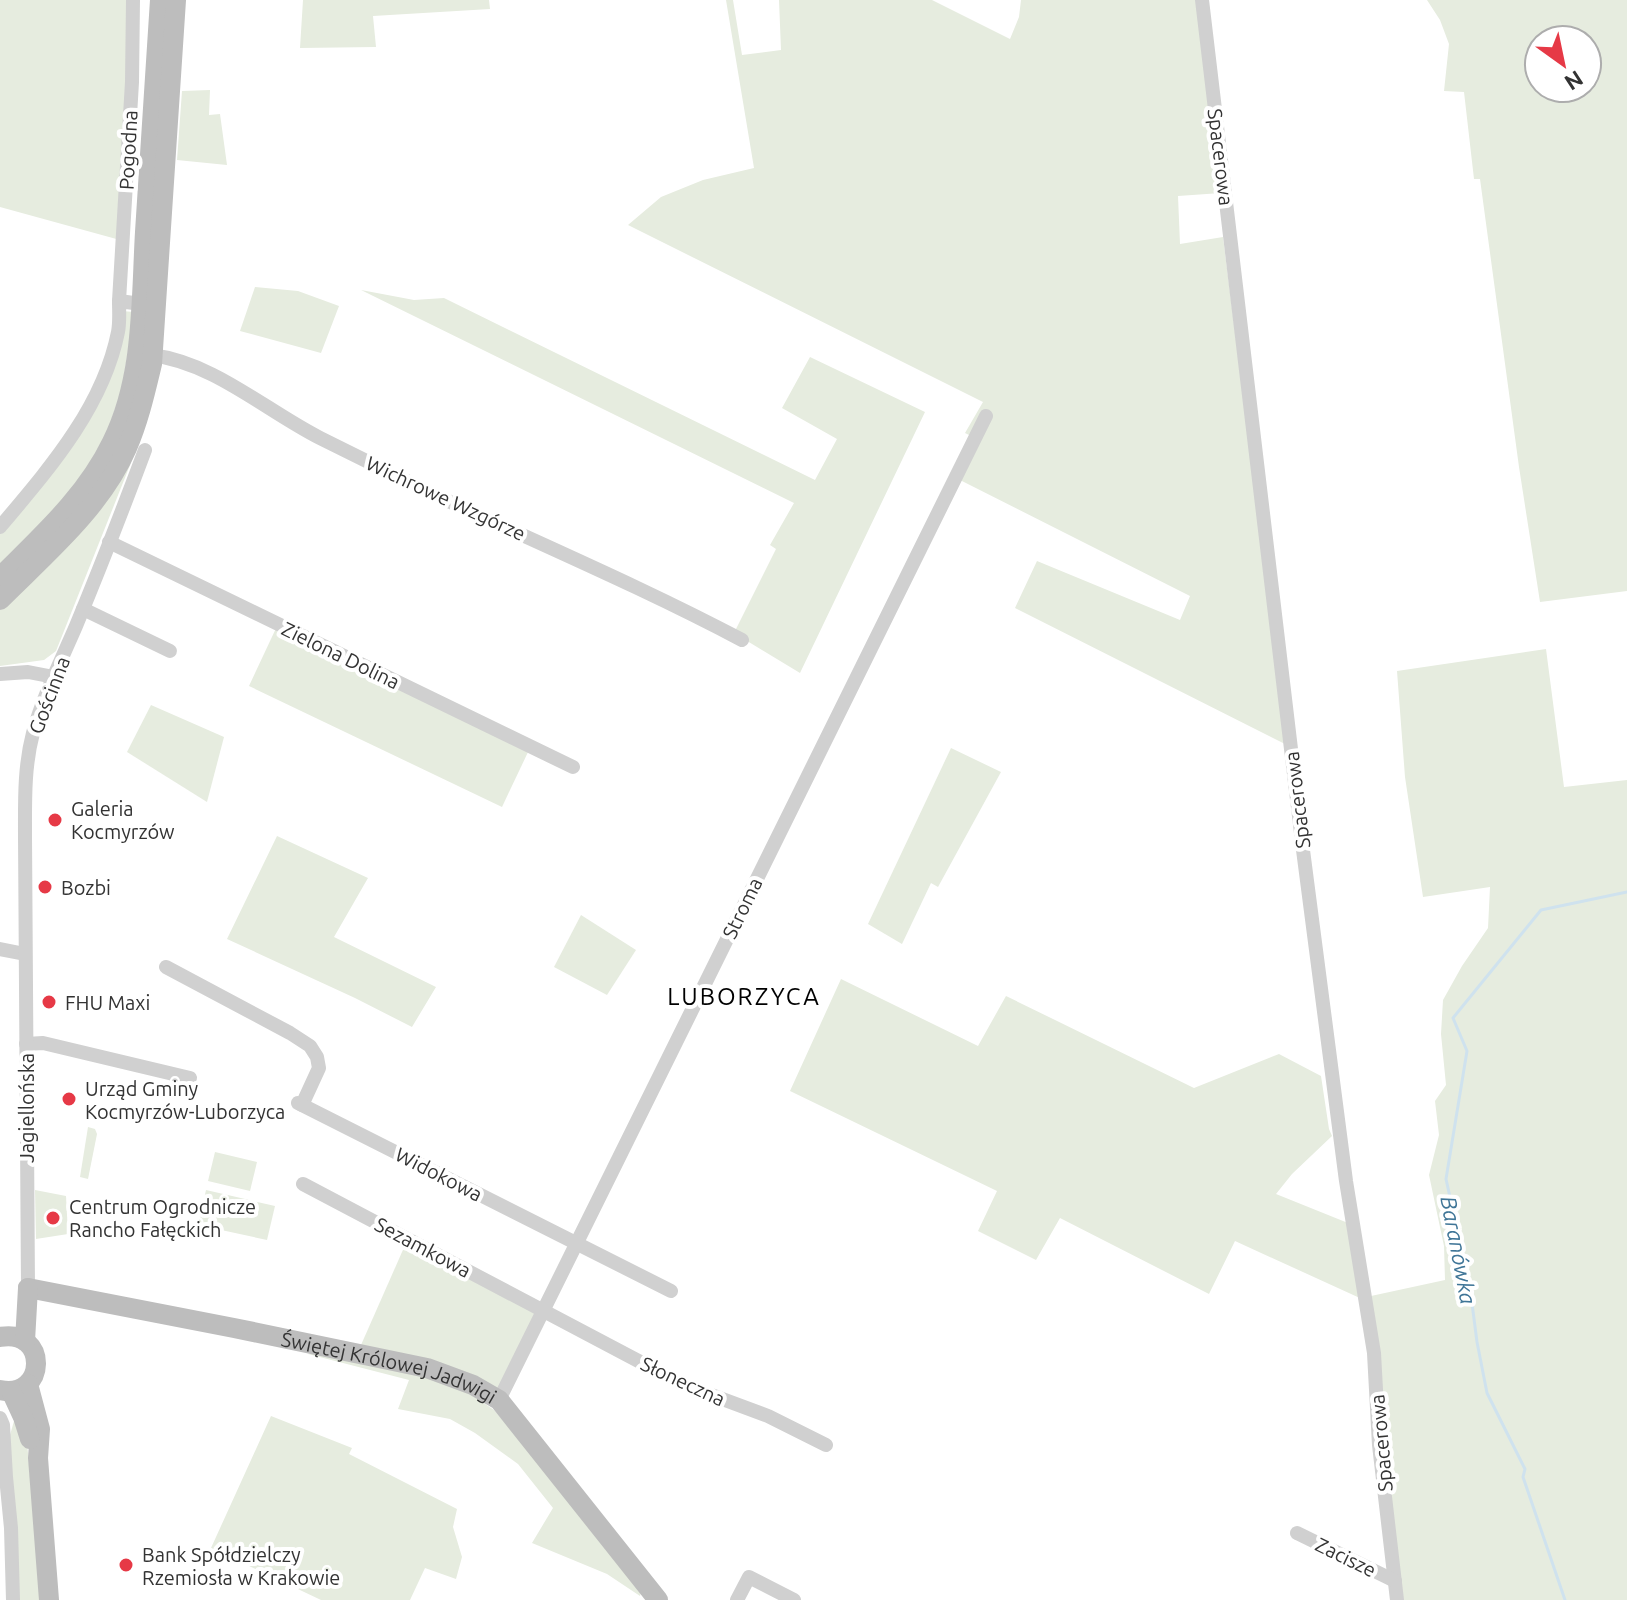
<svg xmlns="http://www.w3.org/2000/svg" width="1627" height="1600" viewBox="0 0 1627 1600" font-family="Ubuntu,sans-serif">
  <rect width="100%" height="100%" fill="#fff"/>
  <!-- green -->
  <g fill="#e6ecdf" fill-rule="evenodd">
    <polygon points="0,0 126,0 130,81 120,240 0,207"/>
    <polygon points="303,0 489,0 490,9 373,16 376,47 300,48"/>
    <polygon points="726,0 733,0 742,55 781,50 779,0 932,0 1010,39 1019,17 1021,0 1200,0 1221,193 1178,196 1180,244 1223,237 1287,745 1015,608 1037,561 1180,620 1190,596 954,477 973,437 965,433 983,402 628,225 661,197 703,180 754,168"/>
    <path d="M1427 0H1627V591L1540 602 1519 467 1480 179H1474L1464 92 1444 91 1449 44 1440 20ZM1539 40H1587V88H1539Z"/>
    <polygon points="210,90 209,115 220,114 227,165 177,160 182,91"/>
    <polygon points="255,287 298,291 339,306 321,353 240,331"/>
    <polygon points="361,290 414,300 444,298 815,480 837,439 782,408 810,357 925,412 800,673 734,633 776,549 770,545 794,503"/>
    <polygon points="122,311 134,312 122,388 106,436 70,495 0,566 0,530 78,432"/>
    <polygon points="138,445 56,651 44,660 0,666 0,610 63,548"/>
    <polygon points="278,624 529,750 502,807 249,686"/>
    <polygon points="1546,649 1564,787 1627,780 1627,1600 1403,1600 1392,1523 1371,1296 1445,1280 1444,1246 1429,1175 1439,1135 1435,1101 1446,1085 1441,1034 1443,1000 1462,966 1488,928 1490,887 1423,897 1405,777 1397,671"/>
    <polygon points="151,705 224,737 207,802 127,752"/>
    <polygon points="951,748 1001,772 938,887 931,883 902,944 868,924"/>
    <polygon points="277,836 368,878 334,937 436,987 412,1027 355,998 227,939"/>
    <polygon points="581,915 636,950 607,995 554,967"/>
    <polygon points="841,979 978,1046 1006,996 1194,1088 1279,1054 1321,1076 1329,1129 1332,1136 1292,1174 1276,1194 1348,1223 1362,1299 1235,1241 1209,1294 1060,1218 1036,1260 978,1231 997,1191 790,1091"/>
    <polygon points="88,1127 95,1129 97,1134 88,1179 80,1177"/>
    <polygon points="215,1152 257,1162 250,1191 208,1181"/>
    <polygon points="35,1190 66,1196 68,1234 36,1239"/>
    <polygon points="206,1190 275,1206 267,1240 198,1225"/>
    <polygon points="406,1243 536,1312 497,1392 361,1345"/>
    <polygon points="316,1352 413,1371 459,1386 494,1410 559,1485 641,1592 640,1596 607,1574 532,1543 553,1508 518,1464 475,1433 450,1419 398,1409 409,1380 308,1354"/>
    <polygon points="16,1414 27,1442 41,1600 17,1600 10,1435"/>
    <polygon points="271,1416 352,1448 349,1454 457,1509 453,1527 462,1557 456,1579 425,1568 410,1600 321,1600 211,1548"/>
  </g>
  <g fill="none" stroke-linecap="round" stroke-linejoin="round">
    <!-- stream -->
    <polyline stroke="#cfe2ee" stroke-width="3" points="1565,1600 1523,1477 1525,1469 1487,1393 1477,1342 1470,1288 1446,1179 1467,1051 1453,1018 1541,910 1627,892"/>
    <!-- street -->
    <g stroke="#d0d0d0" stroke-width="14">
      <polyline points="1202,0 1303,850 1346,1181 1374,1353 1379,1445 1397,1600"/>
      <polyline points="119,301 132,82 133,0"/>
      <path d="M152 355C214 363 265 410 320 438 356 456 392 474 429 492 533 541 640 586 742 640"/>
      <path d="M0 527C48 470 103 408 118 332 120 322 119 311 119 301L141 304"/>
      <polyline points="109,542 573,767"/>
      <polyline points="83,609 170,651"/>
      <polyline points="0,674 28,672 54,677"/>
      <polyline points="0,949 25,954"/>
      <polyline points="166,967 290,1033 310,1046 317,1057 319,1068 302,1105"/>
      <polyline points="26,1044 43,1043 190,1078"/>
      <polyline points="298,1103 671,1291"/>
      <polyline points="303,1184 682,1384 768,1416 826,1445"/>
      <path d="M28 1288 25 836C25 801 24 767 33 733 43 696 61 661 76 626 100 568 123 509 145 450"/>
      <polyline points="499,1400 986,416"/>
      <polyline points="0,1418 3,1425 6,1477 11,1528 13,1600"/>
      <polyline points="1297,1533 1395,1581"/>
      <polyline points="737,1600 749,1577 794,1600"/>
    </g>
    <!-- secondary -->
    <g stroke="#bdbdbd" stroke-width="20">
      <path d="M0 577C42 535 86 496 112 442 144 378 141 301 145 232 150 154 155 77 160 0"/>
      <path d="M0 600C46 554 101 508 127 448 139 420 145 393 152 364L176 0"/>
      <path id="s1" d="M28 1288 234 1328 427 1368 473 1385 499 1400 658 1600"/>
      <path d="M0 1337C49 1328 47 1400 0 1390"/>
      <polyline points="25,1341 28,1288"/>
      <polyline points="28,1384 40,1429 38,1458 49,1600"/>
      <polyline points="11,1391 23,1417 30,1439"/>
    </g>
  </g>
  <!-- markers -->
  <g fill="#e63946" stroke="#fff" stroke-width="3">
    <circle cx="55" cy="820" r="8"/>
    <circle cx="45" cy="887" r="8"/>
    <circle cx="49" cy="1002" r="8"/>
    <circle cx="69" cy="1099" r="8"/>
    <circle cx="53" cy="1218" r="8"/>
    <circle cx="126" cy="1565" r="8"/>
  </g>
  <g text-anchor="middle" dominant-baseline="central" stroke-width="8" stroke-linejoin="round" paint-order="stroke">
    <!-- street labels -->
    <g font-size="20" fill="#333" stroke="#fff">
      <text transform="translate(128 150) rotate(-87)">Pogodna</text>
      <text transform="translate(1221 157) rotate(83)">Spacerowa</text>
      <text transform="translate(446 498) rotate(25)">Wichrowe Wzgórze</text>
      <text transform="translate(341 655) rotate(26)">Zielona Dolina</text>
      <text transform="translate(49 695) rotate(-69)">Gościnna</text>
      <text transform="translate(1297 800) rotate(-97)">Spacerowa</text>
      <text transform="translate(742 908) rotate(-64)">Stroma</text>
      <text transform="translate(26 1108) rotate(-90)">Jagiellońska</text>
      <text transform="translate(439 1174) rotate(27)">Widokowa</text>
      <text transform="translate(423 1247) rotate(28)">Sezamkowa</text>
      <text stroke="none"><textPath href="#s1" startOffset="370">Świętej Królowej Jadwigi</textPath></text>
      <text transform="translate(683 1381) rotate(25)">Słoneczna</text>
      <text transform="translate(1381 1443) rotate(-95)">Spacerowa</text>
      <text transform="translate(1346 1557) rotate(26)">Zacisze</text>
    </g>
    <!-- poi labels -->
    <g font-size="20" fill="#333" stroke="#fff" text-anchor="start">
      <text x="71" y="808">Galeria<tspan x="71" dy="23">Kocmyrzów</tspan></text>
      <text x="61" y="887">Bozbi</text>
      <text x="65" y="1002">FHU Maxi</text>
      <text x="85" y="1088">Urząd Gminy<tspan x="85" dy="23">Kocmyrzów-Luborzyca</tspan></text>
      <text x="69" y="1206">Centrum Ogrodnicze<tspan x="69" dy="23">Rancho Fałęckich</tspan></text>
      <text x="142" y="1554">Bank Spółdzielczy<tspan x="142" dy="23">Rzemiosła w Krakowie</tspan></text>
    </g>
    <!-- water labels -->
    <g font-size="22" font-style="italic" fill="#3f7597" stroke="#fff">
      <text transform="translate(1459 1250) rotate(79)">Baranówka</text>
    </g>
    <!-- quarter labels -->
    <g font-size="24" letter-spacing="2" fill="#000" stroke="#fff">
      <text x="744" y="996">LUBORZYCA</text>
    </g>
  </g>
  <!-- north arrow -->
  <g transform="translate(1563 64) rotate(147)"><circle r="38" fill="#ffffff" stroke="#adadad" stroke-width="2"/>
  <path d="M0-6L14 30L0 20L-14 30Z" fill="#e63946"/>
  <text y="-12" font-size="22" font-weight="bold" text-anchor="middle" fill="#333333">N</text>
  </g>
</svg>
